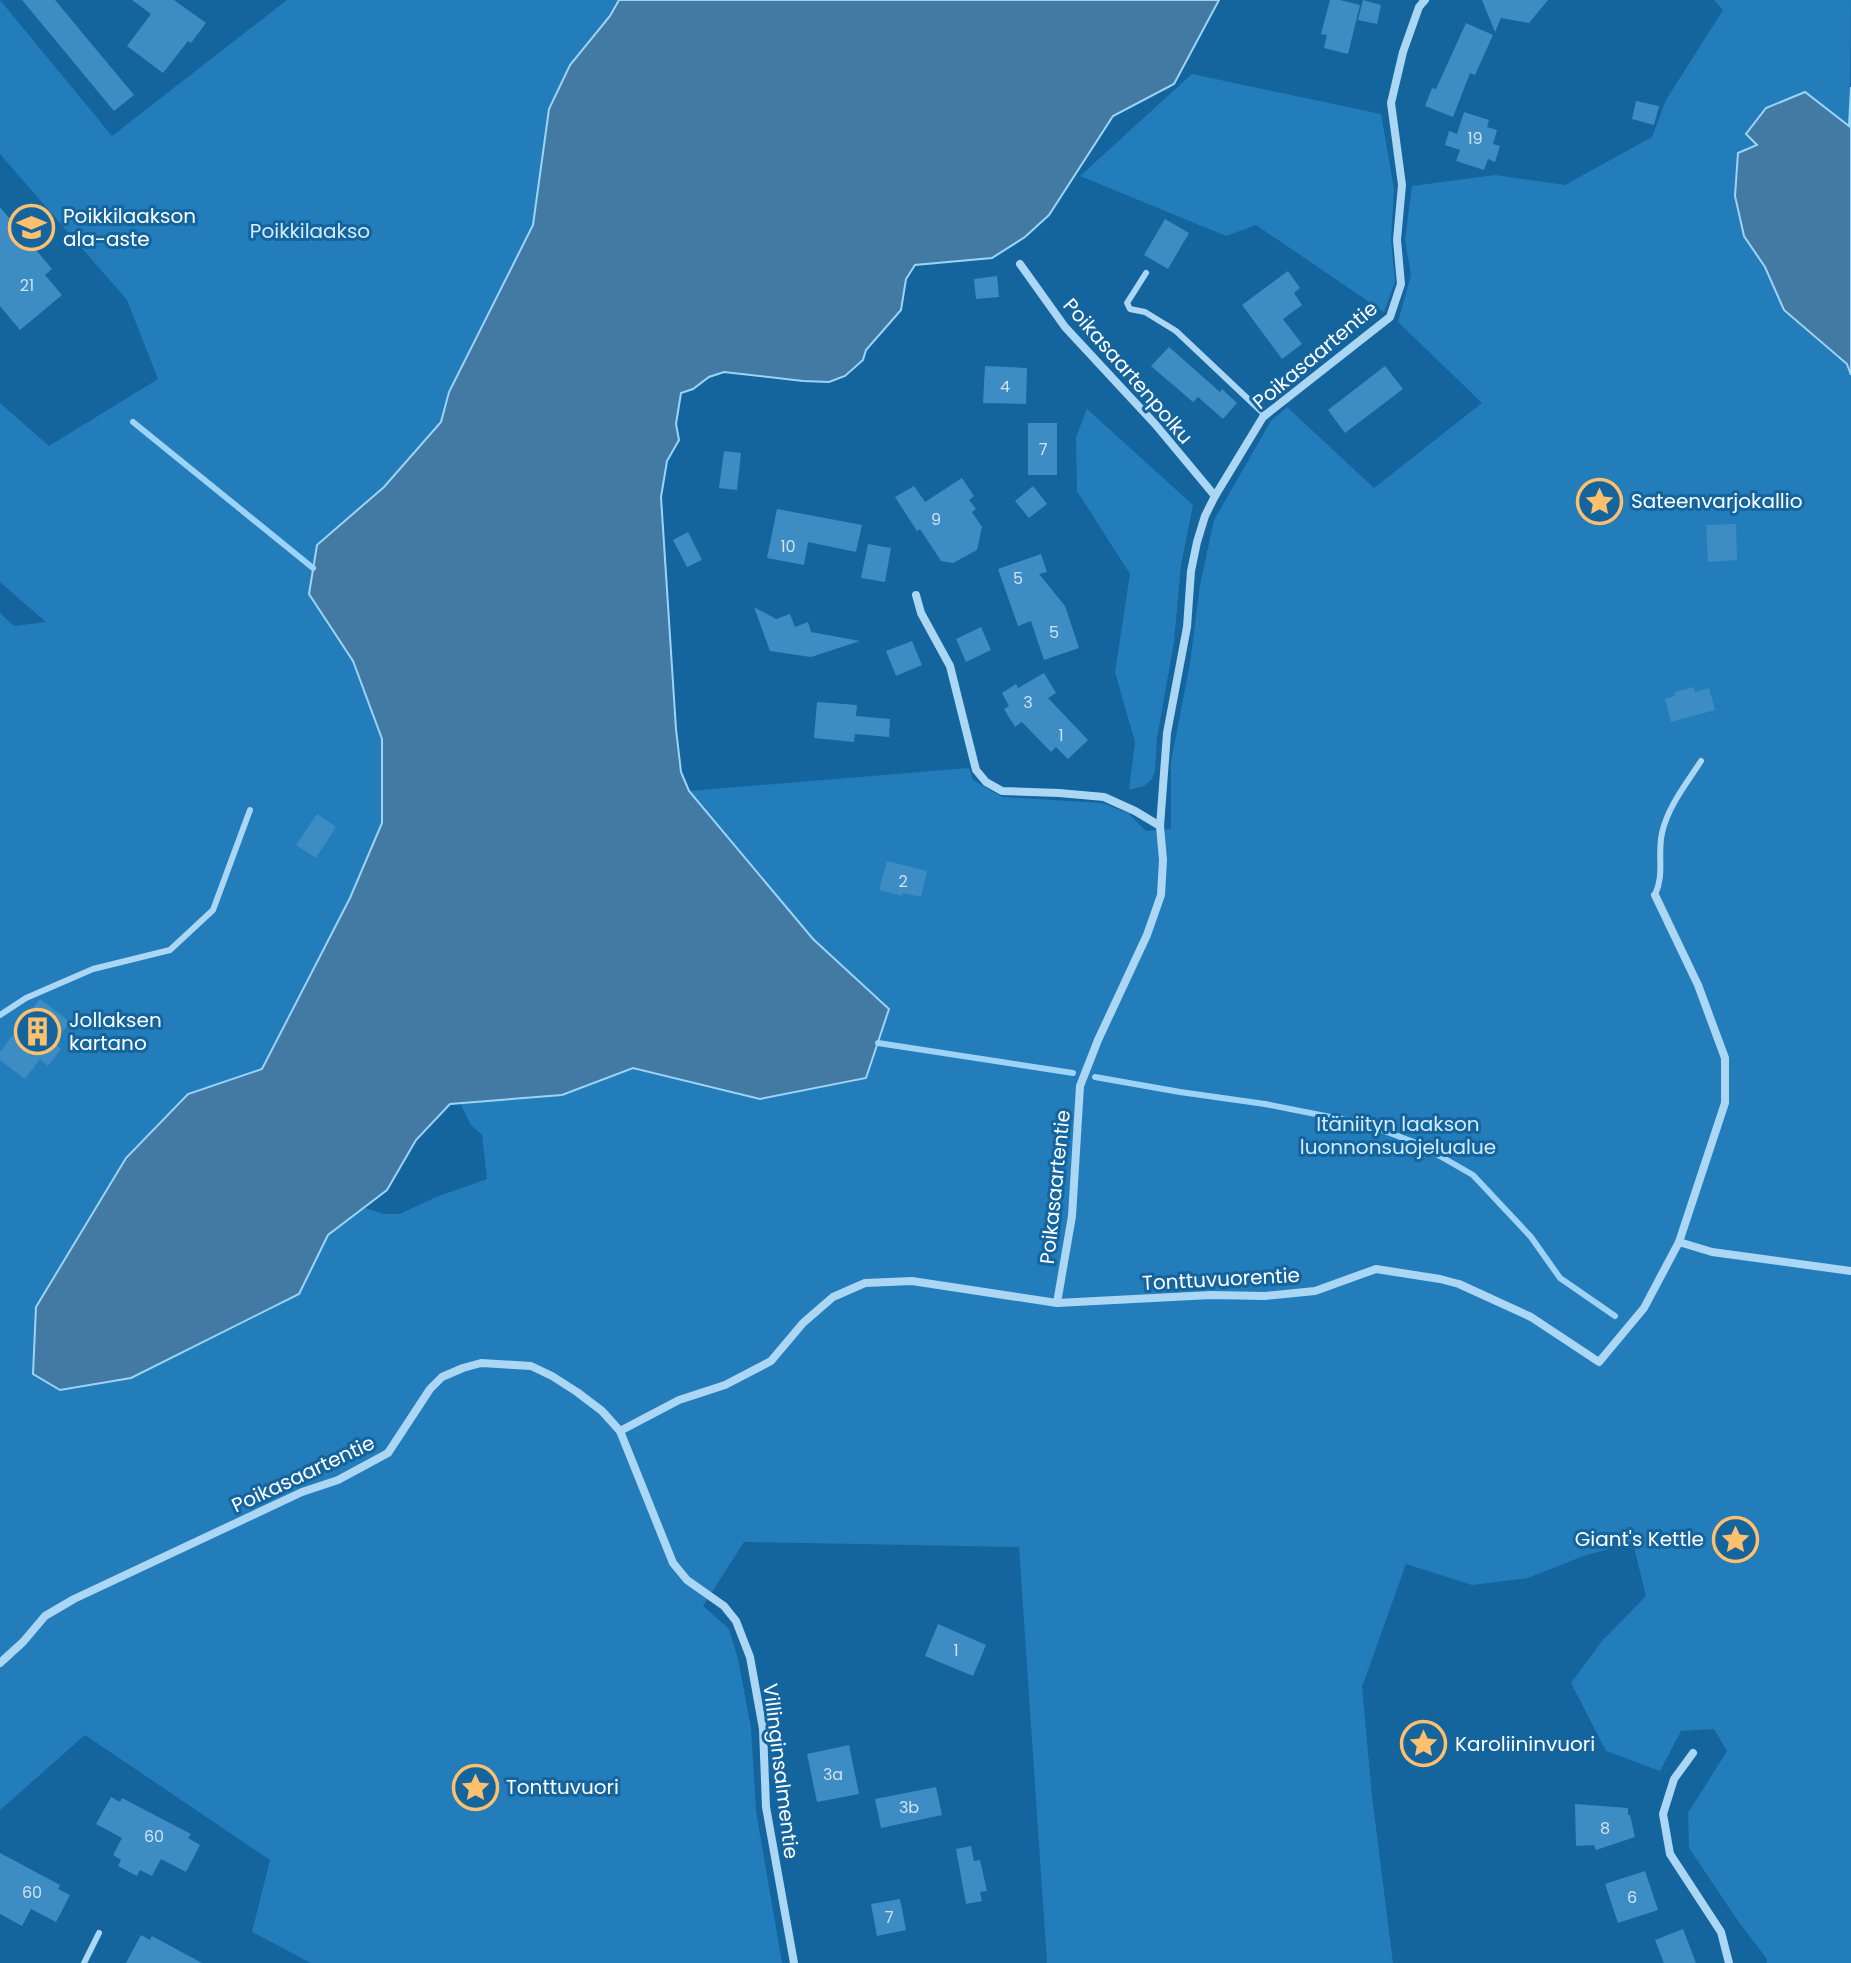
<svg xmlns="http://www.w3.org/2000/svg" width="1851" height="1963" viewBox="0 0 1851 1963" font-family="Poppins,sans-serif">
  <rect width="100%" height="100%" fill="#14649e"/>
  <!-- green -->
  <g fill="#237dbb">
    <polygon points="0,0 112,136 287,0 619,0 610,16 570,65 549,109 533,225 449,392 441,422 384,487 309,594 353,661 382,739 382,823 350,898 262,1069 188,1094 126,1158 93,1215 299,1294 328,1235 365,1208 384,1214 400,1214 436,1197 487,1179 482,1135 471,1125 460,1103 450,1104 791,913 689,791 969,768 973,780 1002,797 1102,803 1128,813 1146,831 1171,829 1171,762 1190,663 1200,585 1214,520 1271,421 1287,407 1374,488 1482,403 1398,322 1411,275 1405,240 1412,186 1495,175 1565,185 1652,137 1666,100 1723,10 1714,0 1851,0 1850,126 1839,119 1757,145 1744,236 1765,267 1784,310 1847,364 1851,375 1851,1963 1767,1963 1767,1959 1738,1921 1689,1848 1688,1813 1727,1751 1714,1729 1681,1731 1660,1771 1606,1751 1571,1683 1602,1641 1646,1596 1633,1543 1586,1555 1528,1578 1472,1585 1406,1564 1362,1687 1372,1796 1393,1963 1047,1963 1019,1547 744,1542 703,1606 729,1629 738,1659 751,1728 756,1811 782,1963 311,1963 252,1932 270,1860 85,1735 0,1810 0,613 14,626 46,622 0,582 0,403 49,446 158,379 127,300 0,154"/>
    <polygon points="1192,74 1381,114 1394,189 1391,240 1395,282 1384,312 1256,225 1226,236 1080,176"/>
    <polygon points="1087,409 1193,505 1181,565 1174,642 1157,738 1155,770 1152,779 1144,786 1129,790 1135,742 1115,672 1130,574 1077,491 1076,437"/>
  </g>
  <!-- water -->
  <g fill="#437aa3" stroke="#9dd3f6" stroke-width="2">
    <polygon points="619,0 1219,0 1174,84 1113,116 1049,215 1025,237 992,258 915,265 906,279 901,310 866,350 863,360 845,376 829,382 803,381 724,372 709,377 693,389 681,393 676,424 679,440 667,461 661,497 676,729 681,772 689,791 813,939 889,1009 866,1078 760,1099 633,1068 562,1095 450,1104 416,1140 387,1190 328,1235 299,1294 131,1378 60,1390 33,1374 36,1307 126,1158 188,1094 262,1069 350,898 382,823 382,739 353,661 309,594 317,545 384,487 441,422 449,392 533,225 549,109 570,65 610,16"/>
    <polygon points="1851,87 1851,375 1847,364 1784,310 1765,267 1744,236 1735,196 1738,153 1757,145 1746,134 1766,108 1805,92 1849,126"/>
  </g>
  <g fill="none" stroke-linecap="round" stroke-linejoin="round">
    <!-- stream -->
    <g stroke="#9dd3f6" stroke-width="6">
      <polyline points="133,422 313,568"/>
      <polyline points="878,1043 1073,1073"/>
      <polyline points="1095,1077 1180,1092 1265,1104 1366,1124 1419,1144 1473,1175 1531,1237 1560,1278 1615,1316"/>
    </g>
  </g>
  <!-- building -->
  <g fill="#3d8dc4">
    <polygon points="22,0 55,0 134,95 114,111"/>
    <polygon points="132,0 174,0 206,23 191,43 188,41 163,73 127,46 151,14"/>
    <polygon points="1330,0 1340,0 1360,5 1348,54 1324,48 1327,35 1321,34"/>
    <polygon points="1363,0 1381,5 1377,24 1358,20"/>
    <polygon points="1482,0 1548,0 1529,23 1501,18 1495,32"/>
    <polygon points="1466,23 1493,35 1475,75 1470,73 1453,117 1425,106 1432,88 1436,89"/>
    <polygon points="1636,101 1659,106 1654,125 1632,119"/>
    <polygon points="1464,112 1489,120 1487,127 1497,130 1493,144 1500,146 1495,162 1488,159 1484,170 1456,161 1460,150 1445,145 1449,131 1457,134"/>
    <polygon points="0,207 52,269 45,275 62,295 20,330 0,306"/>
    <polygon points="1165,219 1189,233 1168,269 1144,255"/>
    <polygon points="1288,271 1300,288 1294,293 1302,305 1283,319 1302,344 1282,359 1242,305"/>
    <polygon points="997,276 999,297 976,299 974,279"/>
    <polygon points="1169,347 1220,392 1222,389 1237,403 1223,419 1198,397 1193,402 1151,366"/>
    <polygon points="985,366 1027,368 1026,404 983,403"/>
    <polygon points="1385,366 1403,389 1345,433 1328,410"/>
    <rect x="1028" y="423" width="29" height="52"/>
    <polygon points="724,451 741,453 737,490 719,488"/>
    <polygon points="962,478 974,496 969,500 976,509 972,512 982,527 977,550 953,563 941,561 920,529 917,531 895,497 914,486 925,502"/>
    <polygon points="1033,486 1047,504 1029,518 1015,501"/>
    <polygon points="777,509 862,525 856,552 808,542 804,565 767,558"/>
    <polygon points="1736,524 1737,560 1708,562 1706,525"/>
    <polygon points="688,532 702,560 687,567 673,540"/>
    <polygon points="868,544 891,548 885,582 861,578"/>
    <polygon points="1041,554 1047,572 1039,574 1065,606 1079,648 1044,660 1031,621 1018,626 998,569"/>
    <polygon points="754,607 776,619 790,614 795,627 808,622 811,632 860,641 811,657 770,651"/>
    <polygon points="981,627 991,650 966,662 956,639"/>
    <polygon points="912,641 922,665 896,676 886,651"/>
    <polygon points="1044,673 1056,693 1048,698 1088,740 1068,759 1056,747 1051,752 1022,722 1015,727 1004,709 1009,706 1002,693 1016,684 1018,688"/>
    <polygon points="1694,687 1695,692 1709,688 1715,710 1671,722 1665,699 1675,696 1674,692"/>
    <polygon points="817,702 857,705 856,716 890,719 889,737 855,734 854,742 814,738"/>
    <polygon points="317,814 336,827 316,858 296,845"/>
    <polygon points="887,861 927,871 921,897 903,893 902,896 879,890"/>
    <polygon points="40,999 70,1022 54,1043 61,1049 48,1066 40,1059 25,1079 0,1060 0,1052"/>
    <polygon points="938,1624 986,1645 973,1676 925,1656"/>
    <polygon points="849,1745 859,1794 817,1802 807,1754"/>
    <polygon points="936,1787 942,1815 881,1828 875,1799"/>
    <polygon points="111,1797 120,1802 122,1798 191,1834 188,1838 200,1845 186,1872 161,1859 152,1876 140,1870 137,1876 118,1866 121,1860 113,1855 122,1838 96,1824"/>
    <polygon points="1575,1804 1628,1808 1628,1815 1630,1815 1635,1837 1596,1850 1594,1845 1576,1846"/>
    <polygon points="971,1846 974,1861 980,1860 987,1891 980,1892 982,1901 966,1904 956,1849"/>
    <polygon points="0,1853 60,1885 58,1889 70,1895 56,1922 31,1909 22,1926 0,1914"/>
    <polygon points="1645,1871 1658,1910 1618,1923 1605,1884"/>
    <polygon points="900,1899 906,1930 877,1936 871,1904"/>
    <polygon points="1683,1929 1696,1963 1664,1963 1655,1940"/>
    <polygon points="141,1935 150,1940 152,1936 202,1963 126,1963"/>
  </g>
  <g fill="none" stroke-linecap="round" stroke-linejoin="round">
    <!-- lane -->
    <g stroke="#abd6f4" stroke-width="6">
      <polyline points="1146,273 1127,303 1130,309 1145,312 1176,331 1265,415"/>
      <path d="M1655 895C1665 873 1657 856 1662 833 1668 806 1687 783 1701 761"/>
      <polyline points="0,1015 26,998 93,969 170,950 213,910 250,810"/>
      <polyline points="84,1963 99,1933"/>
    </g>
    <!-- street -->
    <g stroke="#abd6f4" stroke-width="8">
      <polyline points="1020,264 1065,327 1155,424 1215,496"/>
      <polyline points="916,595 921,613 950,666 976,770 986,782 1002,791 1059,793 1104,797 1135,811 1160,826"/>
      <polyline points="1655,895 1698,985 1725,1058 1725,1103 1679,1242"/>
      <polyline points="1057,1303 1211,1295 1265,1296 1315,1291 1376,1269 1440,1279 1459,1284 1531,1317 1599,1362 1644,1308 1679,1242 1712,1252 1851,1271"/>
      <polyline points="620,1431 679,1400 725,1385 771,1361 803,1323 833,1297 865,1283 912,1281 1057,1303 1072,1216 1080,1086 1098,1040 1147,935 1161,895 1163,860 1160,826 1167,733 1187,627 1191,571 1197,542 1205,516 1215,496 1263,417 1390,317 1401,284 1397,240 1402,185 1391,103 1403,52 1419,7 1425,0"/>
      <polyline points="0,1663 23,1642 45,1616 74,1599 302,1492 338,1480 388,1453 430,1389 442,1377 463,1368 481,1363 531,1366 552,1376 577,1392 602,1411 620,1431 673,1563 687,1580 724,1606 736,1621 750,1657 763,1729 766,1807 794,1963"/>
      <polyline points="1693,1753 1674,1779 1663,1814 1670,1854 1721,1932 1729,1963"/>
    </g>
  </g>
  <!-- icons -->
  <defs>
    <symbol id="school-ring" viewBox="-11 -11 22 22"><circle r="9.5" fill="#14649e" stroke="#ffc06d" stroke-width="1.5"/><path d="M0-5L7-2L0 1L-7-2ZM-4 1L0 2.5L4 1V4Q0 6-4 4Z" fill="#ffc06d"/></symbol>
    <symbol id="sight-ring" viewBox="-11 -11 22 22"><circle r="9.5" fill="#14649e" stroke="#ffc06d" stroke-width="1.5"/><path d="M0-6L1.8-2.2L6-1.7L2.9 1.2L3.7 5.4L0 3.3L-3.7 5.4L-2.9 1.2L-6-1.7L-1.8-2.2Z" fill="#ffc06d"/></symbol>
    <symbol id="building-ring" viewBox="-11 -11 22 22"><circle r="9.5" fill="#14649e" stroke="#ffc06d" stroke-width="1.5"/><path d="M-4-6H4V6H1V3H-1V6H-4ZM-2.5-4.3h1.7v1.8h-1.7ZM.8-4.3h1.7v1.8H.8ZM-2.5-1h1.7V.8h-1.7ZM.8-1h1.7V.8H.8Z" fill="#ffc06d"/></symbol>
  </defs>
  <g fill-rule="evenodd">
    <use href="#school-ring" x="6" y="202" width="51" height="51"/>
    <use href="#sight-ring" x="1574" y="476" width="51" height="51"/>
    <use href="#building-ring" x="12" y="1006" width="51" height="51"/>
    <use href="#sight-ring" x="1710" y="1514" width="51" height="51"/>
    <use href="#sight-ring" x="1398" y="1718" width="51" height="51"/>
    <use href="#sight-ring" x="450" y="1762" width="51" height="51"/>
  </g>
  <g text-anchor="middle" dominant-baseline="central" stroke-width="6" stroke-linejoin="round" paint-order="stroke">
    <!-- number labels -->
    <g font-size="16" fill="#cee2f0">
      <text x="1475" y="138">19</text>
      <text x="27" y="285">21</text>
      <text x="1005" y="386">4</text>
      <text x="1043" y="449">7</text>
      <text x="936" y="519">9</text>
      <text x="788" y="546">10</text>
      <text x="1018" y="578">5</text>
      <text x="1054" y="632">5</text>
      <text x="1028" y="702">3</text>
      <text x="1061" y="735">1</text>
      <text x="903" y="881">2</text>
      <text x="956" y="1650">1</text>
      <text x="833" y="1774">3a</text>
      <text x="909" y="1807">3b</text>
      <text x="1605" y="1828">8</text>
      <text x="154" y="1836">60</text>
      <text x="32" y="1892">60</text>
      <text x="1632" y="1897">6</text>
      <text x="889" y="1917">7</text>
    </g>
    <!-- poi labels -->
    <g font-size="20" fill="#fff" stroke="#14649e" text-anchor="start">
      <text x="63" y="216">Poikkilaakson<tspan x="63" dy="23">ala-aste</tspan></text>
      <text x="1631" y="501">Sateenvarjokallio</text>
      <text x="69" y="1020">Jollaksen<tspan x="69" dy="23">kartano</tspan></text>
      <text x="1704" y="1539" text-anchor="end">Giant's Kettle</text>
      <text x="1455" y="1744">Karoliininvuori</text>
      <text x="506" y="1787">Tonttuvuori</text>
    </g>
    <!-- park labels -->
    <g font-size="20" fill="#d3ecfd" stroke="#14649e">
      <text x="310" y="231">Poikkilaakso</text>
      <text x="1398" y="1124">Itäniityn laakson<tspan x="1398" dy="23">luonnonsuojelualue</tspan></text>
    </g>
    <!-- street labels -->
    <g font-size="20" fill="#fff" stroke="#14649e">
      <text transform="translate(1315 355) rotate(-40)">Poikasaartentie</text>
      <text transform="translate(1128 371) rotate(49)">Poikasaartenpolku</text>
      <text transform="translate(1055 1187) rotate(-84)">Poikasaartentie</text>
      <text transform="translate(1221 1279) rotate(-3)">Tonttuvuorentie</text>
      <text transform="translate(303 1474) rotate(-25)">Poikasaartentie</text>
      <text transform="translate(781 1771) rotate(83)">Villinginsalmentie</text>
    </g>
  </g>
</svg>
